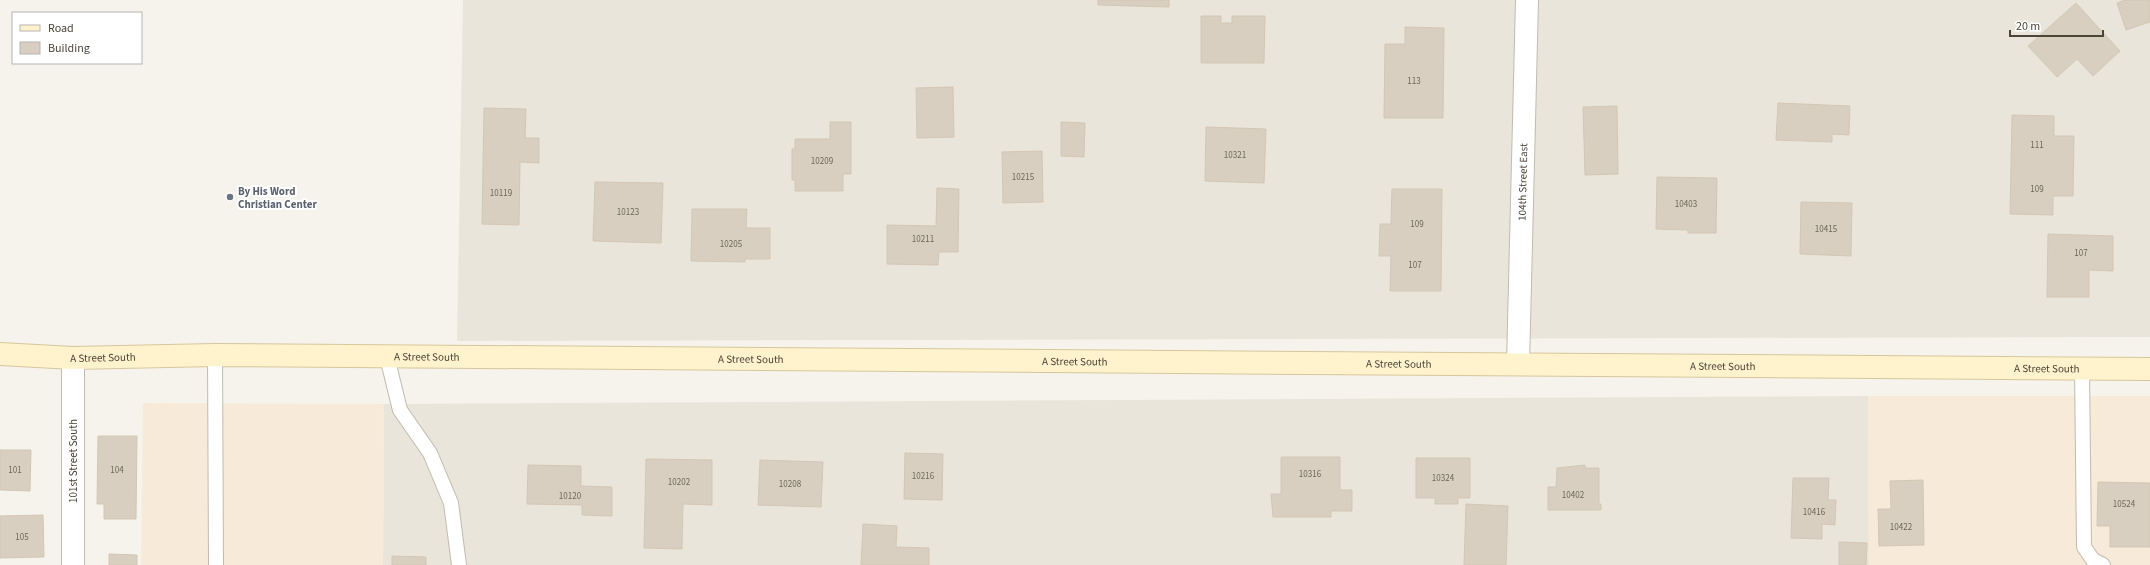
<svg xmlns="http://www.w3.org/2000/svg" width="2150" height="565" viewBox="0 0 2150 565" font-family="'Source Sans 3',sans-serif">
  <rect width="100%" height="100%" fill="#f6f3ec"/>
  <!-- residential -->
  <g fill="#eae5da">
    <polygon points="463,0 2150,0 2150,337 457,341"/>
    <polygon points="1868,396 1869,565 383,565 384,404"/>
  </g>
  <!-- commercial -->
  <g fill="#f7ead8">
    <polygon points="1868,396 2150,396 2150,565 1869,565"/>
    <polygon points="143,403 384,404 383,565 141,565"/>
  </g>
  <!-- building -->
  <g fill="#d8cfc1" stroke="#d3c7b4">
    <polygon points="1098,0 1169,0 1169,7 1098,5"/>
    <polygon points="2125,0 2150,0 2150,22 2126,30 2117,3"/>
    <polygon points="2076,3 2120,51 2093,76 2077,59 2057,77 2028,46"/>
    <polygon points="1201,16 1221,16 1221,23 1232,23 1232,16 1265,16 1264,63 1201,63"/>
    <polygon points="1405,27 1444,28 1443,118 1384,118 1385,44 1405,44"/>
    <polygon points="953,87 954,137 917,138 916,88"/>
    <polygon points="1778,103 1850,106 1849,135 1832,134 1832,142 1776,140"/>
    <polygon points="1617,106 1618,174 1585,175 1583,107"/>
    <polygon points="484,108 526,109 525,138 539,138 539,163 520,162 519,225 482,224"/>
    <polygon points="2012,115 2054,116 2054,136 2074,136 2073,196 2053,196 2053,215 2010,214"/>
    <polygon points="830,122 851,122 851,174 843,174 843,191 795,191 795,180 792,180 792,149 795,149 795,139 830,139"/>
    <polygon points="1061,122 1085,123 1084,157 1061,156"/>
    <polygon points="1206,127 1266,129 1264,183 1205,181"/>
    <polygon points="1042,151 1043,202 1003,203 1002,152"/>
    <polygon points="1657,177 1717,178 1716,233 1688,233 1688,230 1656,229"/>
    <polygon points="595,182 663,183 661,243 593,241"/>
    <polygon points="937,188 959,189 958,252 939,252 938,265 887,264 887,225 936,226"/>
    <polygon points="1392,189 1442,189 1441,291 1390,291 1391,256 1379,256 1380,224 1391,224"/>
    <polygon points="1801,202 1852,203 1851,256 1800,254"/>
    <polygon points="692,209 747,209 746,228 770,228 770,259 745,259 745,262 691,261"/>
    <polygon points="2048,234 2113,236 2113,271 2089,270 2089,297 2047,297"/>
    <polygon points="98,436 137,436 136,519 104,519 104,504 97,504"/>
    <polygon points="0,450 31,450 30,491 0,490"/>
    <polygon points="905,453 943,454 942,500 904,499"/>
    <polygon points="1281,457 1340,457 1340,490 1352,490 1352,511 1331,511 1331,517 1273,517 1271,494 1281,494"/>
    <polygon points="1416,458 1470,458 1470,498 1458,498 1458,504 1435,504 1435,498 1416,498"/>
    <polygon points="646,459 712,460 712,505 683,504 682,549 644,548"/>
    <polygon points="760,460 823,462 821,507 758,505"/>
    <polygon points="528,465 581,466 581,486 612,487 612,516 582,515 582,505 527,504"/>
    <polygon points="1585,465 1585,468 1599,468 1599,504 1601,504 1601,510 1548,510 1548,487 1556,487 1557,468"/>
    <polygon points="1793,478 1829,478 1828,500 1836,500 1835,525 1822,524 1822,539 1791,538"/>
    <polygon points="1923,480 1924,545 1879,546 1878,509 1891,509 1890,481"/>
    <polygon points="2098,482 2150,483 2150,547 2110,547 2110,526 2097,526"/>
    <polygon points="1466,504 1508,506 1506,565 1464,565"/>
    <polygon points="43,515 44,557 0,558 0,516"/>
    <polygon points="863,524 897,526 896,547 929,548 929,565 861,565"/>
    <polygon points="1839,542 1867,543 1866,565 1839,565"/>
    <polygon points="109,554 137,555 137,565 109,565"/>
    <polygon points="392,556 426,557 426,565 392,565"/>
  </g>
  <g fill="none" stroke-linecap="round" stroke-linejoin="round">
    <defs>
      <g id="lane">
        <polyline points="215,355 216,565"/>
        <polyline points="387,357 400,410 430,453 451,503 459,565"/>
        <polyline points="2082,368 2084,547 2093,560 2103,565"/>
      </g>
      <g id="street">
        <path id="s1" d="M1518 364 1527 0"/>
        <polyline points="73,565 73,358"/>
      </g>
      <g id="secondary">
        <path id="s2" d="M0 354 73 358 215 355 2150 369"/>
      </g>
    </defs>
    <!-- lane casing -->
    <use href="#lane" stroke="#c2bbae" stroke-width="16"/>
    <!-- street casing -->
    <use href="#street" stroke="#c2bbae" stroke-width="24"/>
    <!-- secondary casing -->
    <use href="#secondary" stroke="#d6c79b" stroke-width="24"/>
    <!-- lane -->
    <use href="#lane" stroke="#fff" stroke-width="14"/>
    <!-- street -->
    <use href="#street" stroke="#fff" stroke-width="22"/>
    <!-- secondary -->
    <use href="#secondary" stroke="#fff3cd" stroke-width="22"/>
  </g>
  <!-- markers -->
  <circle fill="#6b7280" stroke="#fff" stroke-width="1.5" cx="230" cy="197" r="4"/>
  <g text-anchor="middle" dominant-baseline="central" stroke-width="4" stroke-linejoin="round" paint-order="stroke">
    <!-- number labels -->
    <g font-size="9" fill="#6e675b">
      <text x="1414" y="81">113</text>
      <text x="2037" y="145">111</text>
      <text x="1235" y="155">10321</text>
      <text x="822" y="161">10209</text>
      <text x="1023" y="177">10215</text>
      <text x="2037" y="189">109</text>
      <text x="501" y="193">10119</text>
      <text x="1686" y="204">10403</text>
      <text x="628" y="212">10123</text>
      <text x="1417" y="224">109</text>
      <text x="1826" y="229">10415</text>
      <text x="923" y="239">10211</text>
      <text x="731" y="244">10205</text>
      <text x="2081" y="253">107</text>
      <text x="1415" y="265">107</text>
      <text x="15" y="470">101</text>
      <text x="117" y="470">104</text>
      <text x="1310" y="474">10316</text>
      <text x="923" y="476">10216</text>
      <text x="1443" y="478">10324</text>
      <text x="679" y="482">10202</text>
      <text x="790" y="484">10208</text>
      <text x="1573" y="495">10402</text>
      <text x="570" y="496">10120</text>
      <text x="2124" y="504">10524</text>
      <text x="1814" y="512">10416</text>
      <text x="1901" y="527">10422</text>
      <text x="22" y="537">105</text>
    </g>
    <!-- street labels -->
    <g font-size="11" fill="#4b4439" stroke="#fff">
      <text stroke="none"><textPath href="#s1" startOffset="182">104th Street East</textPath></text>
      <text stroke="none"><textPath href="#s2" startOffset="103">A Street South</textPath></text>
      <text stroke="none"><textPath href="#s2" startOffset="427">A Street South</textPath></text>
      <text stroke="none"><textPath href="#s2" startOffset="751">A Street South</textPath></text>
      <text stroke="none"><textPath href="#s2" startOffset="1075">A Street South</textPath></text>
      <text stroke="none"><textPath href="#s2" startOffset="1399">A Street South</textPath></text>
      <text stroke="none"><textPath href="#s2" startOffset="1723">A Street South</textPath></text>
      <text stroke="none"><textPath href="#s2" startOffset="2047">A Street South</textPath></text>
      <text transform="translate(73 461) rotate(-90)">101st Street South</text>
    </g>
    <!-- worship labels -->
    <g font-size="11" font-weight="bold" fill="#5b616d" stroke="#fff" text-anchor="start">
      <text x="238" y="191">By His Word<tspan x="238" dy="13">Christian Center</tspan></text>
    </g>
  </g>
  <!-- legend -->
  <rect x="12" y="12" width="130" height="52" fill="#ffffff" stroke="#b7b4b0"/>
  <rect x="20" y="25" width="20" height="6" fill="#fff3cd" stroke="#b7b4b0"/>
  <text x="48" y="32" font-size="12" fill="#4b4439">Road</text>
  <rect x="20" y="42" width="20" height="12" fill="#d8cfc1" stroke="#b7b4b0"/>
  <text x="48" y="52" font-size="12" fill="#4b4439">Building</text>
  <!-- scale -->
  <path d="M2010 30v6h93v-6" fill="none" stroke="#4b4439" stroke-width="2"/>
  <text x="2016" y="30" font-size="12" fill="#4b4439" stroke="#ffffff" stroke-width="3" paint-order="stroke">20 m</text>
</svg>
